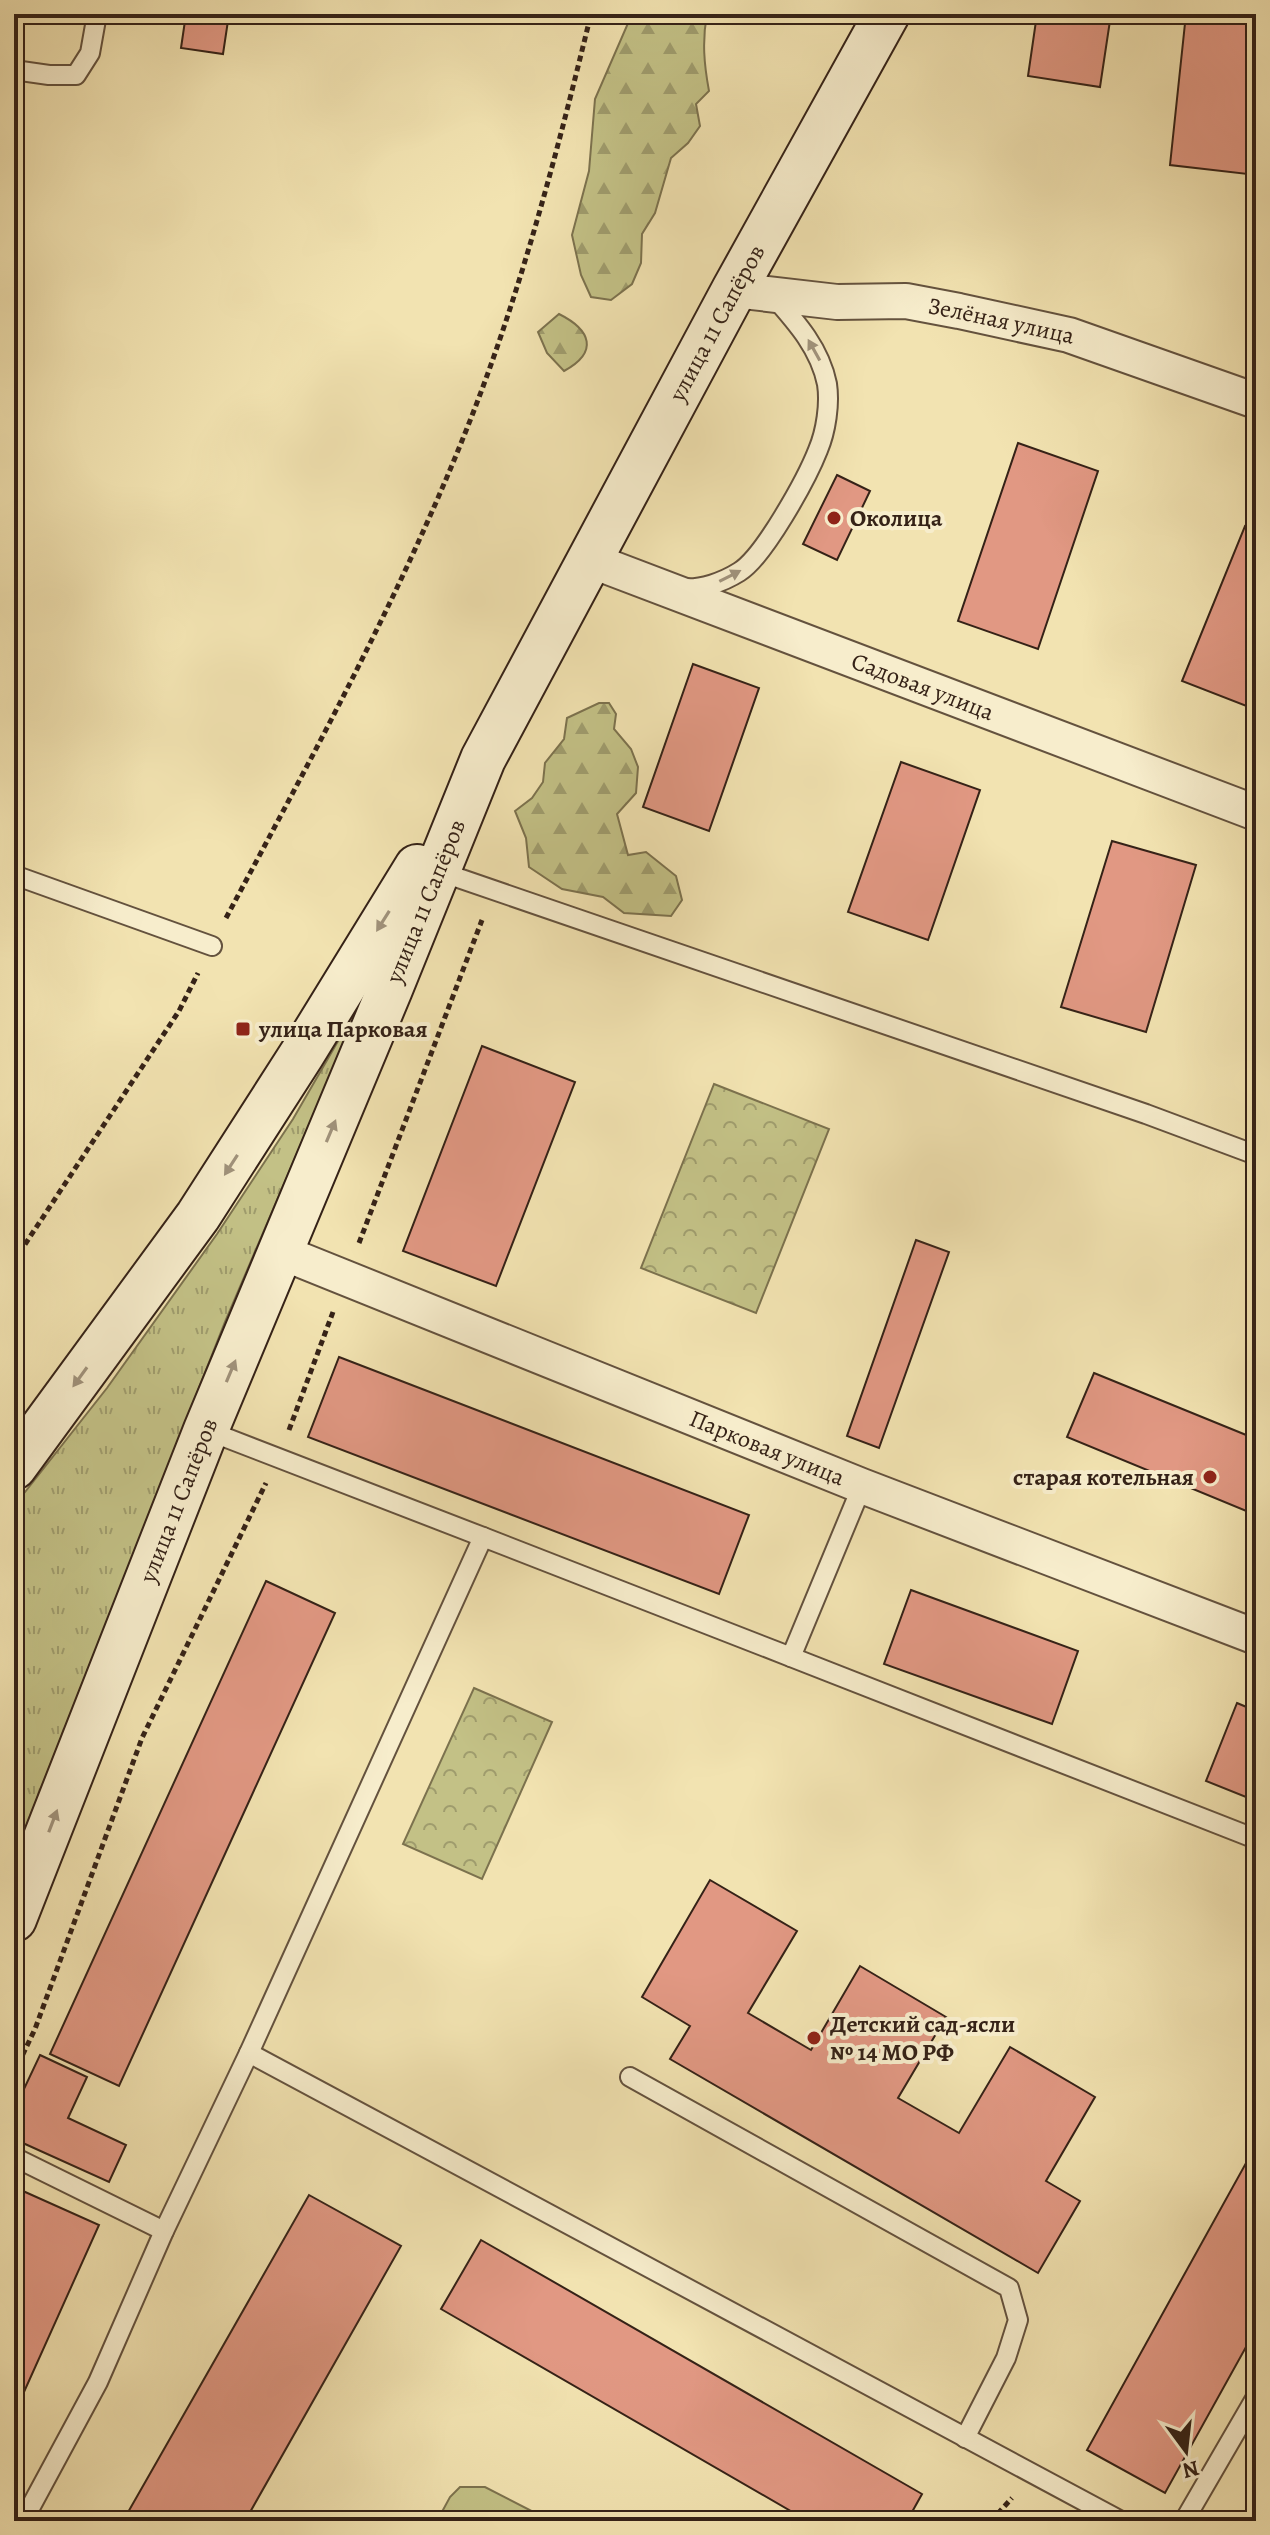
<svg xmlns="http://www.w3.org/2000/svg" width="1270" height="2535" viewBox="0 0 1270 2535" font-family="Alegreya,serif">
  <defs>
    <pattern id="grass-tufts" width="24" height="20" patternUnits="userSpaceOnUse" patternTransform="scale(2)"><rect width="24" height="20" fill="#c3c186"/><path d="M3 7l-1-3M5 7V3M7 7l1-3M15 17l-1-3M17 17v-4M19 17l1-3" fill="none" stroke="#9f9c6d"/></pattern>
    <pattern id="forest-firs" width="22" height="20" patternUnits="userSpaceOnUse" patternTransform="scale(2)"><rect width="22" height="20" fill="#c3c186"/><path d="M5 1l3.5 6h-7zM16 11l3.5 6h-7z" fill="#9f9c6d"/></pattern>
    <pattern id="park-crowns" width="20" height="18" patternUnits="userSpaceOnUse" patternTransform="scale(2)"><rect width="20" height="18" fill="#c3c186"/><path d="M2 6a3 3 0 1 1 6 0M12 15a3 3 0 1 1 6 0" fill="none" stroke="#9f9c6d"/></pattern>
  </defs>
  <rect width="100%" height="100%" fill="#f2e3b1"/>
  <filter id="stains"><feTurbulence type="fractalNoise" baseFrequency=".0025" numOctaves="4"/><feColorMatrix values="0 0 0 0 .2 0 0 0 0 .09 0 0 0 0 .02 0 0 0 .5 -.17"/></filter>
  <radialGradient id="worn" r=".72"><stop offset=".6" stop-color="#630" stop-opacity="0"/><stop offset="1" stop-color="#630" stop-opacity=".3"/></radialGradient>
  <!-- grass -->
  <polygon fill="url(#grass-tufts)" stroke="#7c724e" stroke-width="2" points="341,1036 347,1036 225,1322 14,1857 14,1506 107,1388 217,1234 293,1119"/>
  <!-- forest -->
  <g fill="url(#forest-firs)" stroke="#7c724e" stroke-width="2">
    <path d="M632 14H707C702 41 704 64 709 91L696 104 700 126 688 143 671 158 655 213 642 234 641 263 632 284 611 300 591 297 581 275 572 235 589 171 595 99Z"/>
    <path d="M559 314C591 330 599 352 564 371L547 353 538 332Z"/>
    <polygon points="599,703 609,703 616,714 614,729 631,749 638,767 636,793 617,814 628,855 646,852 676,876 682,900 671,916 624,913 603,897 562,889 529,867 526,838 515,811 532,798 543,782 545,763 564,739 567,718"/>
  </g>
  <!-- park -->
  <g fill="url(#park-crowns)" stroke="#7c724e" stroke-width="2">
    <polygon points="714,1084 829,1129 756,1313 641,1268"/>
    <polygon points="474,1688 552,1722 482,1879 403,1844"/>
  </g>
  <!-- garden -->
  <polygon fill="#c3c186" stroke="#7c724e" stroke-width="2" points="460,2487 485,2487 551,2521 437,2521 450,2497"/>
  <!-- building -->
  <g fill="#e19883" stroke="#352217" stroke-width="2">
    <polygon points="186,14 229,14 223,54 181,48"/>
    <polygon points="1037,14 1111,14 1100,87 1028,76"/>
    <polygon points="1186,14 1256,14 1256,175 1170,165"/>
    <polygon points="1018,443 1098,471 1038,649 958,621"/>
    <polygon points="837,475 870,491 837,560 803,544"/>
    <polygon points="1245,526 1256,531 1256,690 1249,707 1182,681"/>
    <polygon points="693,664 759,688 709,831 643,807"/>
    <polygon points="901,762 980,790 928,940 848,912"/>
    <polygon points="1112,841 1196,865 1146,1032 1061,1007"/>
    <polygon points="482,1046 575,1082 496,1286 403,1251"/>
    <polygon points="916,1240 949,1252 879,1448 847,1436"/>
    <polygon points="339,1357 749,1515 719,1594 308,1437"/>
    <polygon points="1094,1373 1256,1439 1256,1515 1067,1437"/>
    <polygon points="266,1581 335,1613 119,2086 50,2054"/>
    <polygon points="911,1590 1078,1651 1052,1724 884,1664"/>
    <polygon points="1237,1703 1256,1711 1256,1801 1206,1781"/>
    <polygon points="710,1880 797,1931 748,2013 811,2050 860,1966 946,2017 898,2098 959,2133 1010,2047 1095,2097 1046,2181 1080,2201 1038,2273 670,2059 690,2026 642,1997"/>
    <polygon points="40,2055 87,2077 68,2118 126,2145 109,2182 14,2139 14,2110"/>
    <polygon points="1256,2145 1256,2329 1165,2493 1087,2450"/>
    <polygon points="14,2187 99,2225 15,2412 14,2411"/>
    <polygon points="309,2195 401,2246 245,2521 123,2521"/>
    <polygon points="481,2240 922,2494 907,2521 808,2521 441,2309"/>
  </g>
  <g fill="none" stroke-linecap="round" stroke-linejoin="round">
    <defs>
      <g id="service">
        <polyline points="14,70 49,75 76,75 90,53 97,14"/>
        <path d="M682 588C701 590 723 582 739 572 764 557 807 478 818 450 826 431 830 404 827 384 820 349 797 323 774 297"/>
        <polyline points="438,871 1146,1114 1256,1155"/>
        <polyline points="14,875 212,946"/>
        <polyline points="206,1430 483,1537"/>
        <polyline points="791,1657 1256,1839"/>
        <polyline points="249,2053 1121,2521"/>
        <polyline points="630,2077 1009,2288 1018,2320 1006,2358 965,2438"/>
        <polyline points="14,2157 164,2231"/>
        <polyline points="23,2521 98,2382 164,2231 249,2053 483,1537 791,1657 862,1486"/>
        <polyline points="1184,2521 1256,2397"/>
      </g>
      <g id="minor">
        <path id="s1" d="M734 290 837 302 906 301 959 311 1069 335 1256 401"/>
        <path id="s2" d="M590 560 1256 813"/>
        <path id="s3" d="M281 1252 862 1486 1256 1637"/>
      </g>
      <g id="secondary">
        <polyline points="14,1467 198,1216 302,1054 417,867"/>
        <path id="s4" d="M14 1919 206 1430 390 989 483 759 734 290 887 14"/>
      </g>
    </defs>
    <!-- service casing -->
    <use href="#service" stroke="#64523e" stroke-width="22"/>
    <!-- minor casing -->
    <use href="#minor" stroke="#64523e" stroke-width="38"/>
    <!-- secondary casing -->
    <use href="#secondary" stroke="#352217" stroke-width="48"/>
    <!-- path -->
    <g stroke="#352217" stroke-width="5" stroke-dasharray="6 4" stroke-linecap="butt">
      <path d="M226 918C314 753 405 588 473 413 523 284 558 149 591 14"/>
      <polyline points="359,1243 482,920"/>
      <polyline points="14,1261 179,1011 198,973"/>
      <polyline points="289,1430 333,1312"/>
      <polyline points="14,2073 35,2029 142,1738 266,1483"/>
      <polyline points="991,2521 1012,2498"/>
    </g>
    <!-- service -->
    <use href="#service" stroke="#f7edcc" stroke-width="18"/>
    <!-- minor -->
    <use href="#minor" stroke="#f7edcc" stroke-width="34"/>
    <!-- secondary -->
    <use href="#secondary" stroke="#f7edcc" stroke-width="44"/>
  </g>
  <!-- one-way arrows -->
  <defs><path id="oneway-solid" d="M-6-.8H1V-3.2L6.5 0L1 3.2V.8H-6Z" transform="scale(2)"/></defs>
  <g fill="#a0927b">
    <use href="#oneway-solid" transform="translate(814 350) rotate(-119)"/>
    <use href="#oneway-solid" transform="translate(730 576) rotate(-27)"/>
    <use href="#oneway-solid" transform="translate(383 921) rotate(122)"/>
    <use href="#oneway-solid" transform="translate(331 1131) rotate(-67)"/>
    <use href="#oneway-solid" transform="translate(231 1165) rotate(123)"/>
    <use href="#oneway-solid" transform="translate(231 1371) rotate(-67)"/>
    <use href="#oneway-solid" transform="translate(80 1377) rotate(126)"/>
    <use href="#oneway-solid" transform="translate(53 1821) rotate(-69)"/>
  </g>
  <!-- markers -->
  <g fill="#8f2418" stroke="#f7edcc" stroke-width="3">
    <circle cx="834" cy="518" r="8"/>
    <rect x="235" y="1021" width="16" height="16" rx="4"/>
    <circle cx="1210" cy="1477" r="8"/>
    <circle cx="814" cy="2038" r="8"/>
  </g>
  <g text-anchor="middle" dominant-baseline="central" stroke-width="8" stroke-linejoin="round" paint-order="stroke">
    <!-- street labels -->
    <g font-size="24" fill="#352217" stroke="#f7edcc">
      <text stroke="none"><textPath href="#s1" startOffset="270">Зелёная улица</textPath></text>
      <text stroke="none"><textPath href="#s4" startOffset="1746">улица 11 Сапёров</textPath></text>
      <text stroke="none"><textPath href="#s2" startOffset="356">Садовая улица</textPath></text>
      <text stroke="none"><textPath href="#s4" startOffset="1098">улица 11 Сапёров</textPath></text>
      <text stroke="none"><textPath href="#s3" startOffset="524">Парковая улица</textPath></text>
      <text stroke="none"><textPath href="#s4" startOffset="450">улица 11 Сапёров</textPath></text>
    </g>
    <!-- poi labels -->
    <g font-size="24" font-weight="bold" fill="#352217" stroke="#f7edcc" text-anchor="start">
      <text x="850" y="518">Околица</text>
      <text x="259" y="1029">улица Парковая</text>
      <text x="1194" y="1477" text-anchor="end">старая котельная</text>
      <text x="830" y="2024">Детский сад-ясли<tspan x="830" dy="28">№ 14 МО РФ</tspan></text>
    </g>
  </g>
  <!-- margin -->
  <rect width="1270" height="2535" fill="none" stroke="#f2e3b1" stroke-width="48"/>
  <rect x="16" y="16" width="1238" height="2503" fill="none" stroke="#352217" stroke-width="4"/>
  <rect x="24" y="24" width="1222" height="2487" fill="none" stroke="#352217" stroke-width="2"/>
  <!-- north arrow -->
  <g transform="translate(1186 2451) rotate(165)" stroke="#f7edcc" stroke-width="6" paint-order="stroke">
  <path d="M0-6L14 30L0 20L-14 30Z" fill="#352217"/>
  <text y="-12" font-size="22" font-weight="bold" text-anchor="middle" fill="#352217">N</text>
  </g>
  <rect width="100%" height="100%" filter="url(#stains)"/>
  <rect width="100%" height="100%" fill="url(#worn)"/>
</svg>
